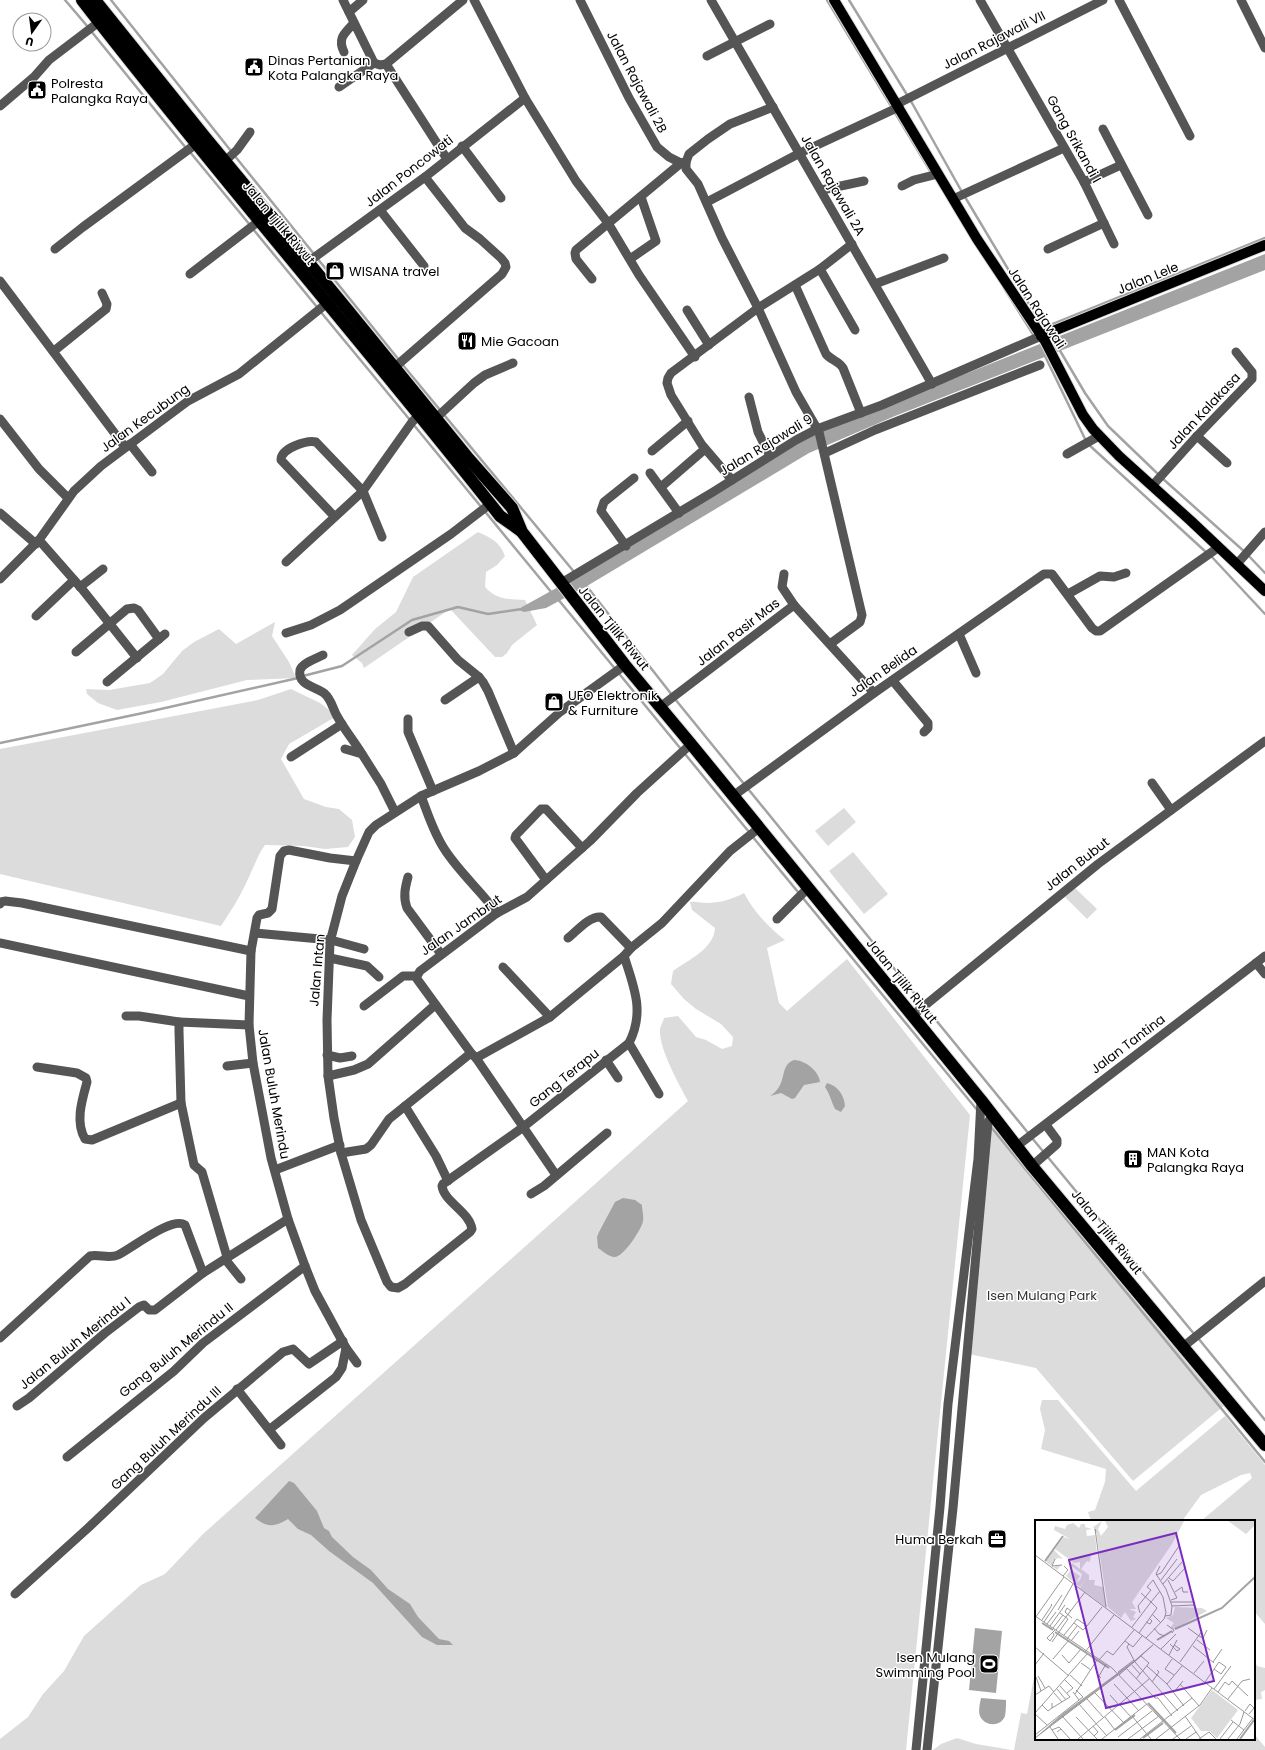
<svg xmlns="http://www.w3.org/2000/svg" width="1265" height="1750" viewBox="0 0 1265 1750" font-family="Poppins,sans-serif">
  <rect width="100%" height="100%" fill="#fff"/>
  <!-- green -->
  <g fill="#dcdcdc">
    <path d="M478 532C491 538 500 542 505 556L497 565 486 572 485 587C497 600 508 599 525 600L537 625 512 645 507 653 502 657H495L450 609 364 668 362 663 352 655 375 629 396 612 413 577Z"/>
    <polygon points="275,622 272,636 289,662 296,678 247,680 161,702 117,710 98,703 87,694 86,689 109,690 150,683 163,674 182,651 194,642 219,629 236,644"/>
    <path d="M291 689 320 703 337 716 289 744 281 759 304 799 326 807 339 809 352 820 355 837 348 847 325 849 304 846 265 845C257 856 254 867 248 879 241 895 231 911 221 926L0 874V749L258 700Z"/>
    <polygon points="844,808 856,822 828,846 815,831"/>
    <polygon points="853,852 888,894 864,914 829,871"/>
    <polygon points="1074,887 1097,909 1087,919 1065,897"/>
    <path d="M744 893C754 912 769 928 785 940L767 948 779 1003 787 1011 847 959 970 1115 906 1750H0V1739L28 1717 43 1694 64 1671 84 1636 141 1585 165 1574 203 1534 688 1101C679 1084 659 1049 660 1030 660 1027 663 1022 664 1018L678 1016 696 1037 706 1040 722 1049 732 1046 733 1037 721 1024 696 1009 684 999 671 984 673 971C688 960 714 949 715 928L692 910 690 902C697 901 700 903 707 903 720 903 733 899 744 893Z"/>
    <polygon points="984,1108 1225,1405 1133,1481 1036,1368 964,1353"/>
    <polygon points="1042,1400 1058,1400 1136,1491 1225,1416 1265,1465 1265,1624 1254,1611 1254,1521 1201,1521 1252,1478 1250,1473 1241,1475 1201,1495 1182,1521 1091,1521 1088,1512 1095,1510 1105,1482 1106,1469 1041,1449 1045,1430 1040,1409"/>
    <polygon points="1254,1659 1257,1666 1265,1668 1265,1690 1261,1692 1262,1699 1254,1700"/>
    <polygon points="1036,1667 1036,1739 1254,1739 1254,1734 1265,1747 1265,1750 1014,1750 1021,1713 1027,1714"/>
    <polygon points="957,1738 976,1744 1012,1750 933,1750 941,1744"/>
  </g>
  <!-- water -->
  <g fill="#a3a3a3">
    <polygon points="1265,254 1265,270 895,416 809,453 587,586 546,608 524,612 519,610 522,607 580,575 800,440"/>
    <path d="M794 1060C805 1060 819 1071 820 1082L804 1085 795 1098 792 1099 781 1093 770 1096C789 1084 778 1066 794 1060Z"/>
    <path d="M827 1083C838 1086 844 1095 845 1106L841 1112 835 1109C831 1101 830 1094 825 1087Z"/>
    <path d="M623 1198 635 1200 642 1205C642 1210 644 1217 643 1221 642 1229 622 1259 614 1257 607 1256 603 1251 598 1248L597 1237 599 1232 615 1202Z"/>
    <path d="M289 1481 294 1483 317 1511 324 1528 329 1531 332 1537 353 1557 371 1570 388 1589 410 1604 418 1617 439 1639 449 1641 453 1645H437L422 1637 373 1583 329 1551 311 1535 298 1529 288 1519C274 1527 268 1528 255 1518Z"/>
    <polygon points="975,1628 1002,1631 996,1693 969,1690"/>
    <path d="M981 1698 1006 1700C1006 1705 1006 1711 1005 1716 1001 1727 985 1727 980 1716 978 1711 980 1703 981 1698Z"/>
  </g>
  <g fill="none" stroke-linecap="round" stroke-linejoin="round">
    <!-- stream -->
    <g stroke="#a3a3a3" stroke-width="2.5">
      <polyline points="65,0 88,27"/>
      <polyline points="111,0 231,151"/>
      <polyline points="827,0 932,174"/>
      <polyline points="849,0 912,103 962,192"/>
      <polyline points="91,31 186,148"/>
      <polyline points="190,152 250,225"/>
      <polyline points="234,155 314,254"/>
      <polyline points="965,197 1045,331"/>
      <polyline points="253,229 317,307"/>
      <polyline points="317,258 399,360"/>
      <polyline points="1004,288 1034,336"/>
      <polyline points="320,311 410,420"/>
      <polyline points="1043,328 1265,238"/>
      <polyline points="1059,349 1085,393 1108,426 1159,475"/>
      <polyline points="1045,356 1087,443 1207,553"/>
      <polyline points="402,364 575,573"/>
      <polyline points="413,424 552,593"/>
      <polyline points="1162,478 1246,553 1265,573"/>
      <polyline points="1211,556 1265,614"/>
      <polyline points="585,584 672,695"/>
      <polyline points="557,598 749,832"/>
      <polyline points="303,676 342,666 412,620 458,607 488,614 522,609"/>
      <polyline points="675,699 923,1004"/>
      <polyline points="0,743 143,713 298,678"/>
      <polyline points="752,836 978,1111"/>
      <polyline points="926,1008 1029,1134"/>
      <polyline points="991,1127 1265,1462"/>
      <polyline points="1032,1138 1195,1335"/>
      <polyline points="1198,1338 1265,1420"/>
    </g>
    <defs>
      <g id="major">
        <polyline points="834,0 977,239 1045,341 1083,415 1093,429 1119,456 1191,521 1265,591"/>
        <polyline points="1041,336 1265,245"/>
      </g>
      <g id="highway">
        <path d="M82 0C217 175 363 342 500 516L521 531"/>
        <polyline points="95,0 205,137 347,309 469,459 512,508 522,532 625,665 691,744 981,1100 1032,1166 1265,1445"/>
      </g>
    </defs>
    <!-- major casing -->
    <use href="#major" stroke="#dbdbdb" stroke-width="12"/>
    <!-- highway casing -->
    <use href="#highway" stroke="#dbdbdb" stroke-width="14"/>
    <!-- minor -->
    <g stroke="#555" stroke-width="9">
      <polyline points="343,0 374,63"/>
      <polyline points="474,0 525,98 576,181 608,223 639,275 695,357"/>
      <polyline points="580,0 629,98 657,147 669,157 681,163 686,162"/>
      <polyline points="711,0 932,384"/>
      <polyline points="980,0 1084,182 1114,244"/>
      <polyline points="1119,0 1190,136"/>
      <polyline points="1241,0 1265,48"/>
      <polyline points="349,12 363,0"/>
      <path d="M344 52C337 38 345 33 354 23"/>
      <polyline points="707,56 770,24"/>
      <polyline points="374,63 380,65 386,64 463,0"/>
      <polyline points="386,64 447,159"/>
      <polyline points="339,87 374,63"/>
      <polyline points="897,104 1103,0"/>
      <polyline points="0,106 34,77 49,60 99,22"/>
      <polyline points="773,107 730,124 708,139 689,154 686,162 686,169 698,184 722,238 758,308 796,392 819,432 862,615 860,622 830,644"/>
      <polyline points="1103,129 1148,215"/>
      <polyline points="462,146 501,198"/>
      <polyline points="225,161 237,150 250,132"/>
      <polyline points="1084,182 1121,165"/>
      <polyline points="902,186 914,180 938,174"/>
      <polyline points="821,189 822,190 864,181"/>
      <polyline points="953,199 1064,148"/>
      <polyline points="707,202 800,153 899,107"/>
      <polyline points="380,210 424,266"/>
      <polyline points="55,249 83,227 196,144"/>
      <polyline points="1048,249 1104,223"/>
      <polyline points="630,259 656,241 641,197"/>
      <polyline points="308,262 425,177 525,98"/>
      <polyline points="820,269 855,330"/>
      <polyline points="190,274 259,221"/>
      <polyline points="592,279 576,259 575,253 576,250 681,163"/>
      <polyline points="0,281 125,447"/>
      <polyline points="875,284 944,258"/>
      <path d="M795 285 826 354C831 360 839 361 843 368L861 413"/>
      <polyline points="687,310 709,345"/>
      <polyline points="54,351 106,309 107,304 102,293"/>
      <polyline points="395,367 502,274 506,267 505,263 501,258 480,239 465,228 425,177"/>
      <polyline points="749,397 758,432 770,456"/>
      <polyline points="436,418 474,383 485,375 513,363"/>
      <polyline points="0,419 39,469 68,498"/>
      <polyline points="1197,436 1227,463"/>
      <polyline points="130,444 152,472"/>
      <polyline points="652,451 688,421"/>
      <polyline points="825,453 875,430 1040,365"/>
      <polyline points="1067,454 1099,436"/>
      <polyline points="650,473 679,513"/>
      <polyline points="732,480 702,445 671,395 667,383 668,378 671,373 758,308 820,269 852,244"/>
      <polyline points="1152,486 1197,436 1252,379 1252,372 1236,352"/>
      <polyline points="661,487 705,449"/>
      <polyline points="0,513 36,544"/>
      <path d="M334 516 281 460C281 448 307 440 316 442L363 491 382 537"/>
      <polyline points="39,540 82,589 137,658"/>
      <polyline points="626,546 601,511 604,502 634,478"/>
      <polyline points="286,562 363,491 412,422 419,415"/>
      <polyline points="1237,564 1265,532"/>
      <polyline points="784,574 782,587 794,605"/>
      <polyline points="0,579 39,540 74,491 101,466 188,401 239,374 331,300"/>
      <polyline points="561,583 713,492 796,440 817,429 882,405 1041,336"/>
      <polyline points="80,587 103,569"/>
      <polyline points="1068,594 1100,576 1114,577 1126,573"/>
      <polyline points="36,616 74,580"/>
      <polyline points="409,632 422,626 428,626 458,660 479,677 483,682 488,691 514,753"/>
      <polyline points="286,633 311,625 340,610 451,534 490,504"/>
      <polyline points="959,634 976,673"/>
      <polyline points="76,652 127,609 134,608 138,610 159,639"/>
      <path d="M323 655C317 658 302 663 300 670 297 686 318 687 325 694 331 699 333 709 337 716 344 729 354 741 362 754"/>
      <polyline points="893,681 928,723 928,728 924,732"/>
      <polyline points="107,682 165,634"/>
      <polyline points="445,700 479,677"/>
      <polyline points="660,707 794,605 874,693"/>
      <polyline points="408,719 408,732 433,791"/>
      <polyline points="691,744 637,793 590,841 527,897 497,913 420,971 417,976 417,979 471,1053 476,1058 550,1017 624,956 631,948 662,923 730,851 759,828"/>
      <polyline points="345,749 362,754 381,784 395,812"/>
      <polyline points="291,757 342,724"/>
      <polyline points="1152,783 1171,810"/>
      <path d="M421 796C428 814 434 834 445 850 460 873 481 891 497 913"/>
      <polyline points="733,796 874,693 1044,574 1052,574 1092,628 1096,631 1100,631 1219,547"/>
      <path d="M408 877C405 888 403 897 407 908L441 954"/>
      <polyline points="546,880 515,838 516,835 541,809 546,809 582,848"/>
      <polyline points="0,904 1,902 5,901 22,903 251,951"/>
      <polyline points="777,919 808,888"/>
      <polyline points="255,933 331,940 364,949"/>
      <path d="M568 938C577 931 589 916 601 917L631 948"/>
      <polyline points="0,943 249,996"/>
      <path d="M624 956C634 987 645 1012 629 1043L522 1128 443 1184 442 1186C444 1202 469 1211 472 1229L470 1232 405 1284 398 1288 391 1287 387 1282 361 1220 341 1153 334 1118 328 1076 327 1020 330 942 342 896 356 861 369 832 376 825 421 796 479 771 514 753 560 712 625 665"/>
      <polyline points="330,958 367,966 379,977"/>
      <polyline points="1256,963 1265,956"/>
      <polyline points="503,967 550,1017"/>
      <polyline points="364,1006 403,976 417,976"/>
      <polyline points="126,1016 139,1016 179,1022"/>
      <polyline points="912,1016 1098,864 1265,741"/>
      <polyline points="629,1043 659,1094"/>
      <polyline points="327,1055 340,1058 352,1056"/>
      <polyline points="476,1058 556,1175"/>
      <polyline points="606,1060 618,1078"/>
      <polyline points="227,1066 253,1063"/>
      <path d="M37 1067 77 1073 86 1078 87 1082C82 1100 75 1122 85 1139L92 1140 181 1103"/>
      <polyline points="328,1076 354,1070 368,1064 435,1005"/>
      <polyline points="405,1106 436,1156 448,1181"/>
      <polyline points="1017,1146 1256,963 1265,974"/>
      <polyline points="341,1153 366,1149 371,1145 389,1119 471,1053"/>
      <polyline points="1032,1166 1057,1144 1057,1140 1046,1125"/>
      <polyline points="275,1170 340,1145"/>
      <polyline points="531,1194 544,1186 607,1133"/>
      <polyline points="227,1257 202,1172 194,1165 181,1103 179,1031 179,1022 249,1025"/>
      <polyline points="225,1259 241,1279"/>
      <path d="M0 1338 90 1256C99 1254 109 1259 118 1255 131 1249 172 1216 185 1225L203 1273"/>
      <polyline points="1184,1346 1265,1281"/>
      <polyline points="346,1348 357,1363"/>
      <polyline points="237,1389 281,1445"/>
      <polyline points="17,1406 29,1398 105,1333 139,1307 144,1305 149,1310 155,1310 203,1273 288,1219"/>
      <polyline points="270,1429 336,1377 342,1368 346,1348 315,1291 305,1266 288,1219 271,1158 253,1063 249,1025 251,951 257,918 259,915 268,913 272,909 280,856 284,851 289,850 330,858 356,861"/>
      <polyline points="67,1457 174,1371 203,1343 305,1266"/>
      <polyline points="15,1594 88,1528 204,1418 283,1352 293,1349 309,1364 343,1341"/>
      <polyline points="916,1750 940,1507 948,1404 978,1159 981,1100"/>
      <polyline points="927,1750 953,1508 988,1122 993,1116"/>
    </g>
    <!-- major -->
    <use href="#major" stroke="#000" stroke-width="10"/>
    <!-- highway -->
    <use href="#highway" stroke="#000" stroke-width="12"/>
  </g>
  <!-- icons -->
  <defs>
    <symbol id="civic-square" viewBox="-11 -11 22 22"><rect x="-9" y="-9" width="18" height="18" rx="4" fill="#000" stroke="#fff"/><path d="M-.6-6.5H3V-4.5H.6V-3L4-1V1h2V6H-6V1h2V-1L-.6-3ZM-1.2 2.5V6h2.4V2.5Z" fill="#fff"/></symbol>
    <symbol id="shop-square" viewBox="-11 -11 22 22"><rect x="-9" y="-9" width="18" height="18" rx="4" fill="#000" stroke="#fff"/><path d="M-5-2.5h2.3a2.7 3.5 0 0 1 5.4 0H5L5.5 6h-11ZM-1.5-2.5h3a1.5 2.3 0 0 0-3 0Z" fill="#fff"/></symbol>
    <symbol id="restaurant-square" viewBox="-11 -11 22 22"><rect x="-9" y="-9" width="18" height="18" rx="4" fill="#000" stroke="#fff"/><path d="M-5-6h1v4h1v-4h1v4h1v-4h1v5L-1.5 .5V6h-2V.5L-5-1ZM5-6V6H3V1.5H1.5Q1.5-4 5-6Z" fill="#fff"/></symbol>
    <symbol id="building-square" viewBox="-11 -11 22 22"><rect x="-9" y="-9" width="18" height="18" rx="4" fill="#000" stroke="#fff"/><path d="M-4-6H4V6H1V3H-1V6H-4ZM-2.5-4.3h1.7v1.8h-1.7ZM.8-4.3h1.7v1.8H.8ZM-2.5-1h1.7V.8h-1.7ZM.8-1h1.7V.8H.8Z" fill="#fff"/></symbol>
    <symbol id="office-square" viewBox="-11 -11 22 22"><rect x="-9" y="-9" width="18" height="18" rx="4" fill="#000" stroke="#fff"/><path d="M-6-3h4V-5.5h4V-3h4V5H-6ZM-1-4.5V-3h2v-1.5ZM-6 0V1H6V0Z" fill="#fff"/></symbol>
    <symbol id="stadium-square" viewBox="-11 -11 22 22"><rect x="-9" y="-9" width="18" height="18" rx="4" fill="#000" stroke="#fff"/><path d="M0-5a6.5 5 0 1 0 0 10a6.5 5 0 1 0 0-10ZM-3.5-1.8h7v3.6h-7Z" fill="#fff"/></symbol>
  </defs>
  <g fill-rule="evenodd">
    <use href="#civic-square" x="243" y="56" width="22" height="22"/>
    <use href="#civic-square" x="26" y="79" width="22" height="22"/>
    <use href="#shop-square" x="324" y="260" width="22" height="22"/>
    <use href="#restaurant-square" x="456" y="330" width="22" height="22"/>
    <use href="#shop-square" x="543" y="691" width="22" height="22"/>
    <use href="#building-square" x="1122" y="1148" width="22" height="22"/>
    <use href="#office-square" x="986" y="1528" width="22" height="22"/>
    <use href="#stadium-square" x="978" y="1653" width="22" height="22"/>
  </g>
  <g text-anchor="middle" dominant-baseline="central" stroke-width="3" stroke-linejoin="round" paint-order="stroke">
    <!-- street labels -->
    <g font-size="13" fill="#000" stroke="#fff">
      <text transform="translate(994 40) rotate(-27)">Jalan Rajawali VII</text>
      <text transform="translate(637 82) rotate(62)">Jalan Rajawali 2B</text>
      <text transform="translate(1074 139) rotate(61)">Gang Srikandi I</text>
      <text transform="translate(409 171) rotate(-38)">Jalan Poncowati</text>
      <text transform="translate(833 185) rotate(60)">Jalan Rajawali 2A</text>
      <text transform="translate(279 223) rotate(50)">Jalan Tjilik Riwut</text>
      <text transform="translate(1148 278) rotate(-22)">Jalan Lele</text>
      <text transform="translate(1037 308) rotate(57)">Jalan Rajawali</text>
      <text transform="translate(1204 411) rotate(-47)">Jalan Kalakasa</text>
      <text transform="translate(145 418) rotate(-36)">Jalan Kecubung</text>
      <text transform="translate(766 445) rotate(-31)">Jalan Rajawali 9</text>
      <text transform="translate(614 628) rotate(51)">Jalan Tjilik Riwut</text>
      <text transform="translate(738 632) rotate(-38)">Jalan Pasir Mas</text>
      <text transform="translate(883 671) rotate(-35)">Jalan Belida</text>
      <text transform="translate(1077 864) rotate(-38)">Jalan Bubut</text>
      <text transform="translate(461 925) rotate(-35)">Jalan Jambrut</text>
      <text transform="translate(317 970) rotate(-85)">Jalan Intan</text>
      <text transform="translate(902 981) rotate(51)">Jalan Tjilik Riwut</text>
      <text transform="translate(1128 1044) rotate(-37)">Jalan Tantina</text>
      <text transform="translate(564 1078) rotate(-39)">Gang Terapu</text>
      <text transform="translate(274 1094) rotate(80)">Jalan Buluh Merindu</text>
      <text transform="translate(1107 1232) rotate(51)">Jalan Tjilik Riwut</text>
      <text transform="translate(75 1343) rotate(-39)">Jalan Buluh Merindu I</text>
      <text transform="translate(176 1350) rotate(-39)">Gang Buluh Merindu II</text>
      <text transform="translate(166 1438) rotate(-43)">Gang Buluh Merindu III</text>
    </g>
    <!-- poi labels -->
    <g font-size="13" fill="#000" stroke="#fff" text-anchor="start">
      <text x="268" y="60">Dinas Pertanian<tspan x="268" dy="15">Kota Palangka Raya</tspan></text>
      <text x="51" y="83">Polresta<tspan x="51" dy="15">Palangka Raya</tspan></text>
      <text x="349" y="271">WISANA travel</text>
      <text x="481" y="341">Mie Gacoan</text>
      <text x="568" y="695">UFO Elektronik<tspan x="568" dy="15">&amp; Furniture</tspan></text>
      <text x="1147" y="1152">MAN Kota<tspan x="1147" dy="15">Palangka Raya</tspan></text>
      <text x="983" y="1539" text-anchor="end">Huma Berkah</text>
      <text x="975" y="1657" text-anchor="end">Isen Mulang<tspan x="975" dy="15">Swimming Pool</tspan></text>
    </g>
    <!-- park labels -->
    <g font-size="13" fill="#333" stroke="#fff">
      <text x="1042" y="1295">Isen Mulang Park</text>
    </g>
  </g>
  <!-- overview -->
  <g transform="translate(1035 1520)">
    <rect width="220" height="220" fill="#fff"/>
    <path d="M67 1 63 9 66 16 73 7 70 1H149L137 24 97 82 101 89H94L101 92 98 97 101 99 96 101 90 92 86 98 73 87 61 11 58 7ZM193 1H220V5L211 14ZM38 3 44 8 46 4H50V7L57 9 51 10 52 16 60 15 62 33 56 34 55 42 52 41 46 49 54 55V60H60L59 65 68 67 72 88 45 68 51 59 45 67 31 56 36 50 45 56 41 63 45 60 47 54 35 45 37 43 45 49V42L39 43 20 29 29 17 35 19 19 10 20 6 30 9 32 5ZM19 30 28 39 23 38 18 41V47L26 45 22 50 10 41ZM140 87 167 88 172 91 139 109 135 108 139 103 131 98 138 95ZM177 170 203 190 182 218 174 211H166L156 198Z" fill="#dcdcdc"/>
    <path d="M122 121 101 141 0 218 27 194 100 140Z" fill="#a3a3a3"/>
    <path fill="none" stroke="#a3a3a3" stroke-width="2" d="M10 41 28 16M7 103 18 110M140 109 187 88 220 57M20 112 74 148M122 120 137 111M113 183 141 213M80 210 100 195M108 218 128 203M205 219 219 200"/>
    <path fill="none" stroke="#999" stroke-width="1" d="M61 12 60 9 71 87M0 35 220 200M20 39 17 46 27 45M125 46 121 54 131 69 137 86 136 95 130 96M121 55 126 53 144 26M28 56 33 50 29 46M134 58 138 61 151 47M126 60 142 39M133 60 142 78 136 80M128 64 147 42M140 72 147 67 148 72H153M106 73 116 82M116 82 125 71M136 82H159V85L137 86M23 90 38 64M36 91 32 88 30 92 37 98M105 93 103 86 116 70 112 67 118 60 128 77 131 93 129 99 111 118M117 94 126 103M0 96 77 148 145 219M0 98 29 57M7 100 17 85 16 84M9 102 27 75M111 102 115 104 117 101 114 98M39 103 48 110 52 106M12 104 21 92M132 105 139 110 137 113M15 106 30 85M97 107 116 82 122 88 104 113M18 108 28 95M119 108 124 114 130 116M153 108 164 116M21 110 50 72M18 113 19 115 15 121 12 118 20 110M29 115 42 99 52 106 67 87M164 116 168 118 172 110M32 119 42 106M162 120 175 130M36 121 44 111M90 121 98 127 107 116M17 122 33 99 25 93M94 124 92 127 100 142 143 191M135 124 142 131 145 129 139 125M158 126 179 143M0 127 34 156M126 129 141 114M50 132 79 95M27 135 34 143 46 129M134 135 142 120M18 139 34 120M137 139 130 149 139 155M64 140 72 131 78 135 99 110M145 142 167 111M178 142 187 129M46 143 56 150M0 145 9 133M97 145 105 154M112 146 132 164 149 186M91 148 120 178H123L137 196M83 152 99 140M159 153 169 141M35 155 47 166M84 155 118 125M3 156 10 168M1 157 6 171M66 158 64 156 71 144M101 159 114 143 106 136M30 160 38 168 32 173M117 162 124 152 122 150M170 162 184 142 191 147 186 154 179 149M79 164 104 191M132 164 147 146M145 164 164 186M22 169 31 180M179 169 196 146M41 170 48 177 44 180M100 171 114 159M139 172 148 161M183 172 190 162 194 165 197 161 213 176M19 173 27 182M60 173 89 203M40 174 62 140M0 175 14 166 19 172M75 175 84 185M52 179 69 198M193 179 207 161 215 159M17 183V188L35 177 25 166M44 184 72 216M7 185 13 191 17 188M85 185 96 197M210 191 215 184 219 188 214 194M0 193 52 134M0 194 12 205M27 196 48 219M97 196 116 219M150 196 166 219M41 197 62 219M70 197 80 210M196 200 209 210M58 206 63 212 59 216M15 207 23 219M26 209 35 219M17 210 24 207 26 209 22 212M0 215 44 180 38 172M83 217 117 191M0 218 83 155M43 219 100 171M67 219 112 184M93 219 124 196M105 219 157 178M121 219 165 185 177 168M138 219 156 206M151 219 161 212M164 219 174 212 181 219M185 219 198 202M193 219 205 204 209 192M202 219 218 198"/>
    <path fill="#7b2cbf" fill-opacity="0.15" stroke="#7b2cbf" stroke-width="2" d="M141 13 179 161 71 188 34 40Z"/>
    <rect width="220" height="220" fill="none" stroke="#000" stroke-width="2"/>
  </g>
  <!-- north arrow -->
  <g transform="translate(32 32) rotate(194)"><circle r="19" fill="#ffffff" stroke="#999999"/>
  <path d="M0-3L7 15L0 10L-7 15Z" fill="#000000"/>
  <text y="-6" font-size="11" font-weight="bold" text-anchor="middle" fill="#000000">U</text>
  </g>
</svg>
